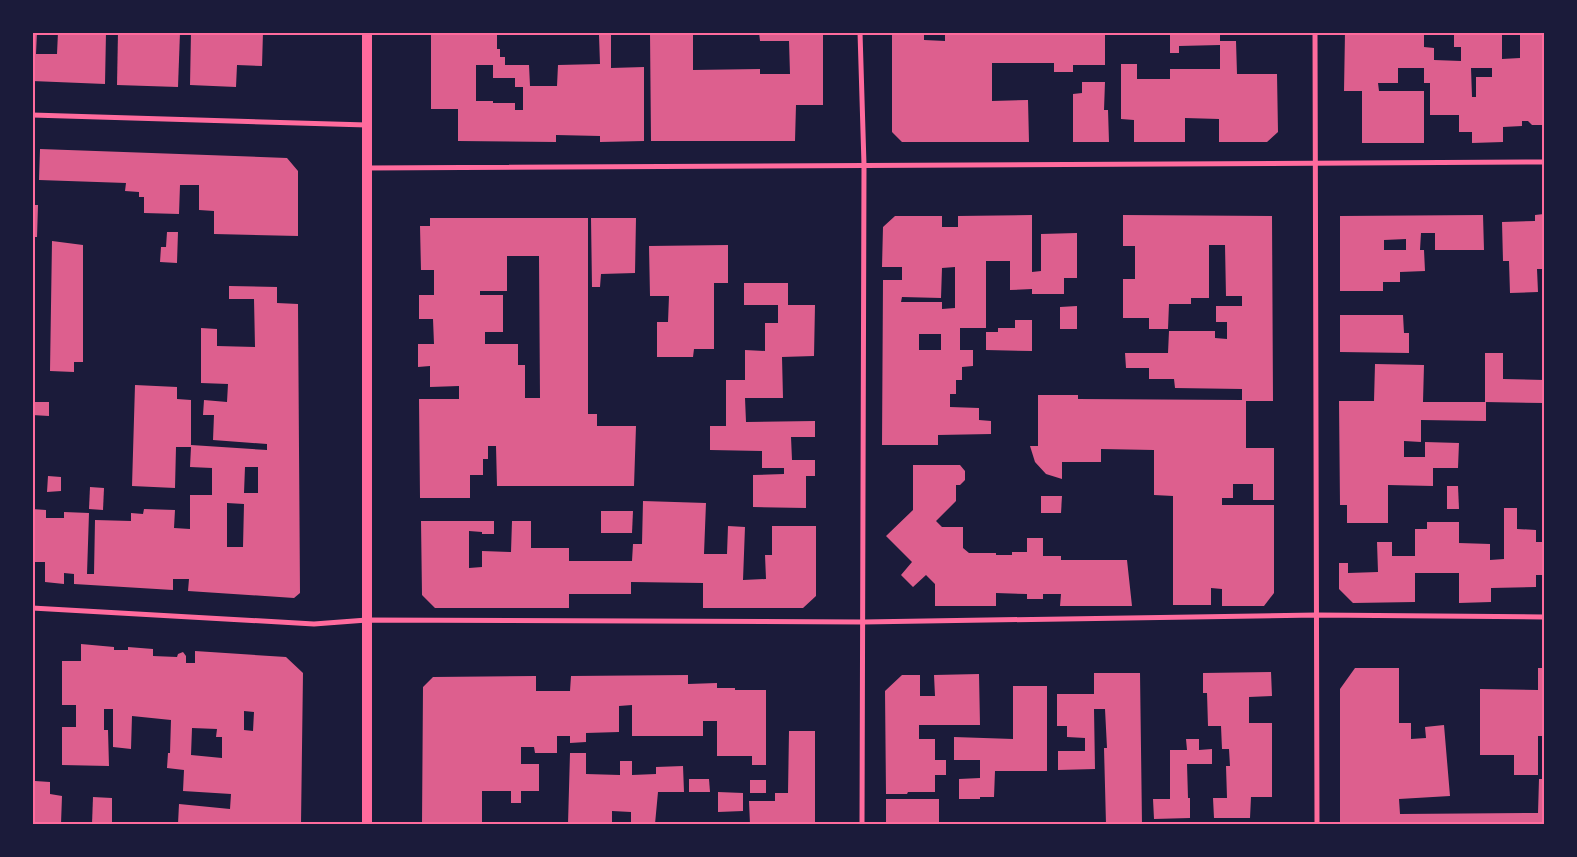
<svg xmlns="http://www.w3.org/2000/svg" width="1577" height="857" viewBox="0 0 1577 857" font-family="'Playfair Display',serif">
  <rect width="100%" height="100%" fill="#1b1b3a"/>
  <!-- building -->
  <g fill="#dd5f8e" fill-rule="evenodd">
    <polygon points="32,32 37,32 36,54 57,54 58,32 106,32 105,84 32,81"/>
    <polygon points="118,32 180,32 178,87 117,85"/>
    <polygon points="191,32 263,32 262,66 237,65 236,87 190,85"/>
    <path d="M431 32H497V49H500V57H505V65H529L530 86H557L558 65 600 64 599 35H611V68L644 67V141L600 142V136L556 135V142L458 141V109H431ZM476 65H493V78H515V87H523V110H515V103H493V101H476Z"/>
    <polygon points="650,32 693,32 693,70 760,69 760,74 790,74 789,41 760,41 759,32 823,32 823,105 796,105 795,141 651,141"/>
    <polygon points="892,32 924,32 924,40 945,41 945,32 1105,32 1105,65 1073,65 1073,72 1054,72 1054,63 992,63 992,101 1028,100 1029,142 902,142 892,132"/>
    <polygon points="1170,32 1220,32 1220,41 1236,41 1237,74 1277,74 1278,132 1267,142 1219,142 1219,119 1185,118 1185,142 1134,142 1134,120 1121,119 1121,64 1137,64 1137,79 1170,79 1170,69 1220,69 1220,45 1179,46 1179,53 1170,53"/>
    <path d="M1345 32H1424V47L1434 48V60L1461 61V47H1454V32H1502V59L1520 58V32H1544V125H1532L1528 121H1522V126L1503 127V142L1472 143V132H1459V115H1430V83H1424V68H1398V83H1378L1379 91H1424V143H1362V91H1344ZM1471 68H1492V77H1476V97H1472Z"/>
    <polygon points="1082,82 1105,82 1104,110 1108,110 1109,142 1073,142 1073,94 1082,93"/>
    <polygon points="40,149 287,158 298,171 298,236 214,234 214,211 199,210 199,185 180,185 179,214 144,213 144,197 139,197 139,192 125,191 126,183 39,180"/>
    <polygon points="32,205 38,205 37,237 32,237"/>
    <polygon points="1544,214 1544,269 1537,269 1538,292 1510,293 1509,261 1503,261 1502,222 1535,221 1535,215"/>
    <path d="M1032 215V272L1041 271V234L1077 233V278H1064V294H1032V289L1010 290V261H986V328H960V350H973V366L962 367V380H956V394H950V407L979 408V420L991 421V434L938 435V445H882L883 280H902V267H882L883 227 895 216H942V227H958V216ZM955 267V308L942 309V302H901L902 297 941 298 942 268ZM919 334H941V350H919Z"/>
    <polygon points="1123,215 1272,216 1273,401 1246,401 1246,448 1274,448 1274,500 1253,500 1253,484 1233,484 1233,498 1222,498 1222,505 1274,505 1274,593 1264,606 1222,606 1222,589 1211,588 1211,605 1173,605 1173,496 1154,495 1154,450 1101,449 1101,462 1062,462 1062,479 1046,474 1035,462 1030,446 1038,446 1038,395 1078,395 1078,399 1242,400 1242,389 1175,388 1174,379 1149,379 1149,368 1126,368 1125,353 1168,353 1169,331 1215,331 1215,338 1227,339 1227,322 1216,322 1216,306 1242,306 1242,296 1226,296 1225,245 1209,245 1209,298 1191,298 1191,304 1169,304 1168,329 1149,329 1149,318 1123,318 1123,279 1135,279 1135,246 1123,246"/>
    <path d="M1483 215 1484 250H1435V233H1421L1420 250H1424L1425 271 1400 272V282H1383V291H1340V216ZM1406 239V250H1384V240Z"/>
    <path d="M430 218H588V414H597V426H636L634 486H497L496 446H488V459H483V475H470V498H420L419 399H459V386L430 387V366L418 367V344H434L433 319H419V295H434V270H421L420 226H430ZM507 256H539L540 398H525V365H518V344H485V332H503V295H480V291H507Z"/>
    <polygon points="591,218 636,218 635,273 601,274 600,287 592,287"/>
    <polygon points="167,232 178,232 177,263 160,262 161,247 166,247"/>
    <polygon points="52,241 83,245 83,362 74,362 74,372 50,371"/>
    <polygon points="728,245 728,283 714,283 714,349 694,349 693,357 657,357 657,322 668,322 669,296 650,296 649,246"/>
    <polygon points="744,283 788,283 788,305 815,305 814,356 782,357 783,398 745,398 746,422 815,421 815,437 791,437 792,460 815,460 815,476 806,476 806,508 753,507 753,475 784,474 784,468 762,468 762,451 710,450 710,426 726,426 726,380 745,380 745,350 765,351 765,323 778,323 778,305 744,305"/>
    <path d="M229 286 277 287V303L298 304 300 593 294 598 188 591 189 579H173V590L74 584V574L64 573V584L45 582V562H32V509L46 510V518H64V512L89 513 87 574H94L95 520 131 521V513L143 514 144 509 175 510 174 528 190 529V495H212V468L190 467 191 447H176L175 488 132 486 135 385 177 387V399L191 400V445L267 450V444L213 440 214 415H203L204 400 227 402 228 384 201 383V328L217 329V346L255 347 254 299H229ZM245 467H258V493H244ZM227 503 244 504 243 547H227Z"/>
    <polygon points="1077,306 1077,329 1060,329 1060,307"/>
    <polygon points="1340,315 1403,315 1404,333 1409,333 1409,353 1340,352"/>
    <polygon points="1015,320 1032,320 1032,351 986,350 986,332 998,332 998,328 1015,328"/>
    <polygon points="1485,353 1503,353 1503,379 1544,380 1544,403 1485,402"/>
    <polygon points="1375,364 1424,365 1423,402 1486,402 1486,421 1421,420 1421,442 1404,441 1404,457 1425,457 1425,442 1459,443 1458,468 1433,468 1433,486 1388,485 1388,523 1347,523 1347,505 1340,505 1339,401 1374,401"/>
    <polygon points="32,402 49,402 49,416 32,415"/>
    <polygon points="913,465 960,465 965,471 965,480 960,485 956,485 956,501 936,521 942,527 963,527 963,548 969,553 996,553 996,555 1012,555 1012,552 1027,552 1027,538 1043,538 1043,556 1061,556 1061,560 1127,560 1132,606 1060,606 1061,594 1043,594 1043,599 1027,599 1027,594 996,593 996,606 935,606 935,584 926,575 913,587 901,575 912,562 886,536 913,510"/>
    <polygon points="48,476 61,477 61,491 47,492"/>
    <polygon points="1447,486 1458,486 1459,509 1447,509"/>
    <polygon points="90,487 104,488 103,510 89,509"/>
    <polygon points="1041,496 1062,496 1061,513 1041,513"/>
    <polygon points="643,501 706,503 704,554 727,554 728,526 745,527 743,580 766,579 765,555 772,555 772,526 816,526 816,596 803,608 703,608 703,583 631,582 631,594 569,594 569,608 435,608 422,595 421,521 494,521 494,534 482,534 482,532 469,531 469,568 482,567 482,551 511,552 512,521 531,521 531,548 569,548 569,561 632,561 633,544 642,544"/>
    <polygon points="1504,508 1517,508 1517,529 1536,530 1536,542 1544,542 1544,575 1536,575 1536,587 1491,588 1491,602 1459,603 1459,573 1415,573 1415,602 1353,603 1339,589 1339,563 1348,563 1348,573 1378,572 1377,542 1392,542 1392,556 1415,556 1415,529 1427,529 1427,522 1459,522 1459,543 1490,544 1490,560 1504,559"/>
    <polygon points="601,511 633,511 632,533 601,533"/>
    <path d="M81 644 114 647V650H128V647L153 649V656L177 657 178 654 183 652 186 656V663H195V651L286 657 303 673 301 824H178L179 804 230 809 231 794 183 791 184 770 167 768 168 753H170L171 720 132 716 131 749 113 747V709H104V730H108L109 766 62 765V727H76V705H62V661H81ZM244 711 254 712 253 731 244 730ZM192 728 217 729 216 737H222V758L191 755Z"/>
    <polygon points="1355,668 1399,668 1399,723 1411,723 1411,739 1426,738 1425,727 1444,725 1450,796 1399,799 1400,814 1538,813 1539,779 1544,779 1544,824 1340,824 1340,689"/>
    <polygon points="1538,668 1544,668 1544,736 1538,736 1538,775 1514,775 1514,755 1480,755 1480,689 1538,690"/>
    <polygon points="1271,672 1272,696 1249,697 1249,723 1272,723 1272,797 1251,797 1250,818 1214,818 1213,798 1227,798 1226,766 1230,766 1229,749 1222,749 1221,726 1208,726 1207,693 1203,693 1203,673"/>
    <polygon points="1094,673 1140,673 1142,824 1106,824 1104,748 1107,748 1105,709 1094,709 1095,769 1058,770 1058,751 1085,751 1085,738 1067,737 1067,726 1057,726 1057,694 1094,694"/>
    <polygon points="979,674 980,725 919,725 919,739 935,739 935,760 946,760 946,775 935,775 935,792 908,792 907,794 886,794 885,691 902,675 920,675 920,696 935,696 934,675"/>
    <polygon points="688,675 688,684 717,683 717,688 735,688 735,690 766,690 766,765 752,765 752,756 717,756 717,721 703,721 703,736 632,736 632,705 619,706 619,732 586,733 586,742 570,743 570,736 557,736 557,753 535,753 534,747 521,747 521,764 539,764 539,791 521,791 521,803 511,803 511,791 482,791 482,824 422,824 423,687 433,677 536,676 536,691 570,691 571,676"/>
    <polygon points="1013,686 1047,686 1047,771 995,771 994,797 980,797 980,799 959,799 959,779 980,778 980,760 954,760 954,737 1013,739"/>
    <polygon points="789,731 815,731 815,824 750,824 749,801 775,801 775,793 788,793"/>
    <polygon points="1186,739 1199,739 1199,750 1212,749 1212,764 1187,764 1188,798 1190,798 1190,818 1154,819 1153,799 1170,799 1170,750 1187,750"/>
    <polygon points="570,753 586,753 586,774 620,775 620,761 632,761 632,775 656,774 656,767 683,766 684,792 658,792 655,824 631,824 631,812 612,811 612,824 568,824"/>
    <polygon points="689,779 709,779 710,792 689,792"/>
    <rect x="750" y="780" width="16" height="13"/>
    <polygon points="35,781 50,782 50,794 62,796 61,824 32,824 32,800 34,800"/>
    <polygon points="718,792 743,793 743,811 718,812"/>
    <polygon points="93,797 112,798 112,824 92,824"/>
    <rect x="886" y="799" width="53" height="25"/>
  </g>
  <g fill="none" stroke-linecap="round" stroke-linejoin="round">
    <!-- minor -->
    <g stroke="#ff6b9d" stroke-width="5">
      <polyline points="860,32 864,165 862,824"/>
      <polyline points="1315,32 1317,824"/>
      <polyline points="32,115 367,125"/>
      <polyline points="367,168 1544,162"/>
      <polyline points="32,608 314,624 367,620 863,622 1317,615 1544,617"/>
    </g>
    <!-- secondary -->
    <polyline stroke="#ff6b9d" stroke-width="10" points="367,824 367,32"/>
  </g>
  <!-- border -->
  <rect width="1577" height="857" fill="none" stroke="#1b1b3a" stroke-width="68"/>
  <rect x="34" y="34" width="1509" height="789" fill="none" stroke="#ff6b9d" stroke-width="2"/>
</svg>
